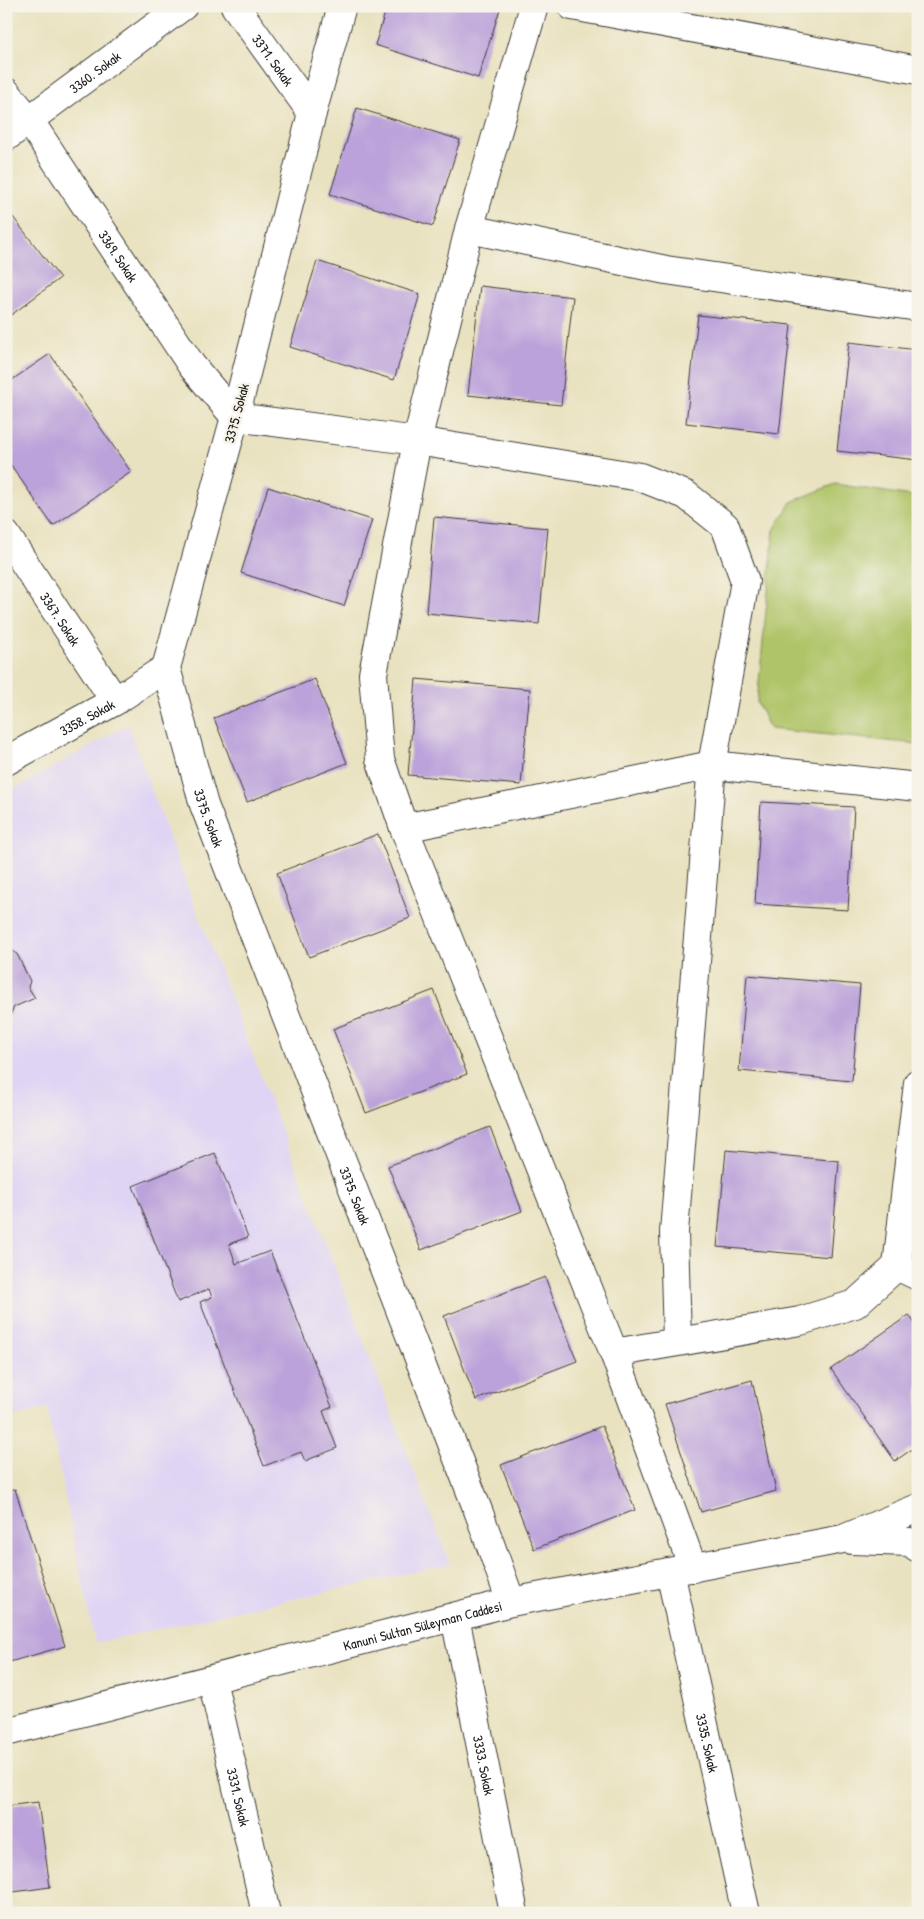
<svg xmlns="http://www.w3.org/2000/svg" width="924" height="1919" viewBox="0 0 924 1919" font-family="'Patrick Hand',sans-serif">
  <rect width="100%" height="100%" fill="#f7f3e8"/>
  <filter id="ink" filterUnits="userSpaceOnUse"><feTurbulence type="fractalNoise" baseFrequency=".02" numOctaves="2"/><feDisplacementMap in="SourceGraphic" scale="10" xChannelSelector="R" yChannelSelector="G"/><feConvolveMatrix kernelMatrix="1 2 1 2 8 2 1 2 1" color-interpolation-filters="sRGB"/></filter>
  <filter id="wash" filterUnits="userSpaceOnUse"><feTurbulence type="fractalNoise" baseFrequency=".0096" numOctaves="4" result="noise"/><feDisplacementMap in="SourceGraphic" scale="20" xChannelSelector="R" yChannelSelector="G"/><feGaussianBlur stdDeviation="1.12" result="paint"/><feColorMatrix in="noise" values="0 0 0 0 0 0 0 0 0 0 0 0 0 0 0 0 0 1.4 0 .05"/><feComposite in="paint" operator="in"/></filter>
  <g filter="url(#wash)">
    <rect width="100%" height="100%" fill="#e9e2c0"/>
    <!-- built -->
    <polygon fill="#e0d4f4" points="128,725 182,873 450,1564 95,1643 47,1408 6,1419 6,794"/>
    <!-- green -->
    <polygon fill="#afc468" stroke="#667042" points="835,484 918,497 918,744 770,729 757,702 774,530 791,502"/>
    <g id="blocks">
      <!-- building -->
      <g fill="#bba2da">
        <polygon points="387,6 501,6 478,78 375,45"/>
        <polygon points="904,6 918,6 918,10 904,7"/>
        <polygon points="357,108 460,140 433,226 330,194"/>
        <polygon points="6,208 60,278 6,319"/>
        <polygon points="317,261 420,294 394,380 290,347"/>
        <polygon points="480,286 573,297 561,405 468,395"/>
        <polygon points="698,315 791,325 779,434 686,423"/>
        <polygon points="849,342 918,350 918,460 837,451"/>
        <polygon points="50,354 131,472 53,526 6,458 6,384"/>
        <polygon points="268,487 372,520 344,606 241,573"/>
        <polygon points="434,517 548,528 539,624 426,613"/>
        <polygon points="315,679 347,763 247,802 214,718"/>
        <polygon points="416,679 530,689 521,785 408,775"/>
        <polygon points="761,802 854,807 848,910 755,904"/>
        <polygon points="378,834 410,918 309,957 277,873"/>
        <polygon points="6,947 17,954 30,981 28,987 35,998 14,1007 6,1023"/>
        <polygon points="747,975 860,985 852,1081 739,1071"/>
        <polygon points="434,990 467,1074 366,1113 333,1029"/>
        <polygon points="490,1127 522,1211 421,1250 388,1166"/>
        <polygon points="726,1150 839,1161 831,1257 717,1247"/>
        <polygon points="215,1153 248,1237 229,1244 236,1264 270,1251 332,1407 323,1411 337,1448 305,1461 301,1452 264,1466 200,1302 212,1297 209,1289 178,1302 133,1186"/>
        <polygon points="545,1277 577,1361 476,1400 444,1316"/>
        <polygon points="909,1315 918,1328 918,1445 895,1461 831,1369"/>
        <polygon points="752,1380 776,1491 701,1512 665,1404"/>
        <polygon points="602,1426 635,1510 534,1549 501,1465"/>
        <polygon points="15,1489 65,1646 6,1663 6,1492"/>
        <polygon points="38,1802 50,1887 6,1893 6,1806"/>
      </g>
    </g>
  </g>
  <g filter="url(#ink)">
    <use href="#blocks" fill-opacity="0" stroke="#3b3a35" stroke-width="1"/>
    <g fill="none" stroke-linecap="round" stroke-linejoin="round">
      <defs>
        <g id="minor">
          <path id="s1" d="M235 6 312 113"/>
          <path id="s2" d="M342 6 312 113 235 417 166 668 204 805 479 1513 511 1602"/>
          <polyline points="534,6 469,229 417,441 373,674 380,759 404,828 614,1353 693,1568"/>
          <polyline points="572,6 918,70"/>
          <path id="s3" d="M6 92 29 120 192 366 235 417 417 441 640 477 686 495 725 526 745 581 712 765 674 1232 677 1341"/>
          <path id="s4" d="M6 137 183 6"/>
          <polyline points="469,229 666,270 918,307"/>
          <path id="s5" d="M6 535 115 701"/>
          <path id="s6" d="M6 761 115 701 166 668"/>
          <polyline points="404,828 712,765 918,787"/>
          <polyline points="897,1266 918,1276"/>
          <polyline points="614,1353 800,1321 855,1304 897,1266 918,1083"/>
          <path id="s7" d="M670 1572 746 1913"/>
          <path id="s8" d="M455 1617 514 1913"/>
          <path id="s9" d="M212 1680 266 1913"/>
        </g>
        <g id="tertiary">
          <polyline points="852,1540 910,1542 918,1548"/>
          <path id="s10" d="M6 1732 511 1602 843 1539 918 1508"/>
        </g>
      </defs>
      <!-- minor casing -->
      <use href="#minor" stroke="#3b3a35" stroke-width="30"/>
      <!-- tertiary casing -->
      <use href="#tertiary" stroke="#3b3a35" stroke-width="30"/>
      <!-- minor -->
      <use href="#minor" stroke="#fff" stroke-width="28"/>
      <!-- tertiary -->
      <use href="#tertiary" stroke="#fff" stroke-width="28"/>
    </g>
  </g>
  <g text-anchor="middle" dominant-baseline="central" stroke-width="5" stroke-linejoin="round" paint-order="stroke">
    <!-- street labels -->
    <g font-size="14" fill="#1c1c1c" stroke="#f7f3e8">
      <text stroke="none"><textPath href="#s1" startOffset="66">3371. Sokak</textPath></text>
      <text stroke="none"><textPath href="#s4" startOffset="110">3360. Sokak</textPath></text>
      <text stroke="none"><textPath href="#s3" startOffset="199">3369. Sokak</textPath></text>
      <text transform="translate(236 413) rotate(-75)">3375. Sokak</text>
      <text stroke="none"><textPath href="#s5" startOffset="100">3367. Sokak</textPath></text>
      <text stroke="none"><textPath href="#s6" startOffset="92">3358. Sokak</textPath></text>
      <text stroke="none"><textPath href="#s2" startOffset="841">3375. Sokak</textPath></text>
      <text stroke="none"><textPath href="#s2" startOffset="1246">3375. Sokak</textPath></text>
      <text stroke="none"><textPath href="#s10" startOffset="430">Kanuni Sultan Süleyman Caddesi</textPath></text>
      <text stroke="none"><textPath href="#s7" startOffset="175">3335. Sokak</textPath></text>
      <text stroke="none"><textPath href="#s8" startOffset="151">3333. Sokak</textPath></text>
      <text stroke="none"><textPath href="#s9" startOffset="120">3331. Sokak</textPath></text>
    </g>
  </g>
  <!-- margin -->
  <rect width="924" height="1919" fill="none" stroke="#f7f3e8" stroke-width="25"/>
</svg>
